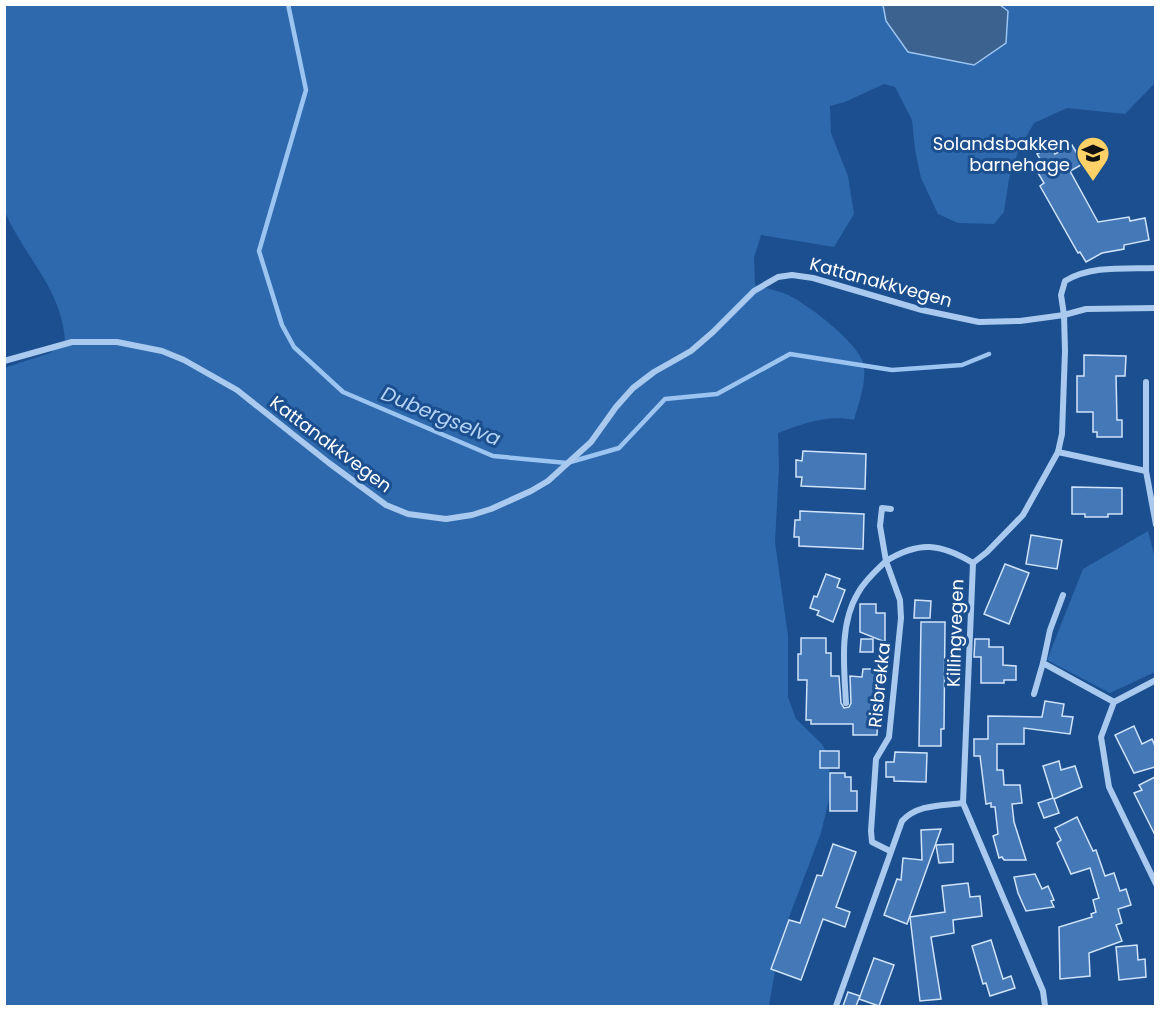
<svg xmlns="http://www.w3.org/2000/svg" width="1160" height="1011" viewBox="0 0 1160 1011" font-family="Poppins,sans-serif">
  <rect width="100%" height="100%" fill="#1b4f8f"/>
  <!-- green -->
  <g fill="#2e69ad">
    <path d="M5 5H883L886 21 1008 11 1000 5H1155V83L1125 114 1067 108 1034 123 1019 149 1009 179 1004 212 994 224 958 223 938 214 921 178 915 150 912 120 895 87 884 84 845 102 830 106 831 133 848 176 854 214 834 247 761 235 754 258 755 285C765 288 776 290 786 294 805 302 862 345 864 366 866 385 859 402 854 420 829 414 801 424 778 433L779 467 775 542 788 636V697L796 719 822 744 829 758 830 795 821 833 780 941 769 1006H5L4 368 50 353 65 341C62 289 25 258 5 212Z"/>
    <polygon points="1148,531 1155,558 1155,672 1110,693 1047,660 1083,569"/>
  </g>
  <!-- water -->
  <polygon fill="#3c6290" stroke="#9cc4f0" stroke-width="1.5" points="883,5 1000,5 1008,11 1006,43 974,65 908,52 886,21"/>
  <g fill="none" stroke-linecap="round" stroke-linejoin="round">
    <!-- stream -->
    <polyline stroke="#9cc4f0" stroke-width="4.5" points="288,4 306,90 259,251 282,325 294,347 343,392 493,456 567,463 619,448 665,399 717,394 790,354 892,370 962,365 989,354"/>
  </g>
  <!-- building -->
  <g fill="#4478b7" stroke="#cfe3fa" stroke-width="1.5">
    <polygon points="1072,145 1083,164 1070,171 1098,222 1129,217 1130,221 1145,218 1149,240 1124,245 1124,249 1102,253 1086,262 1080,252 1078,253 1040,186 1044,183 1034,166 1042,162 1037,154 1050,146 1055,154"/>
    <polygon points="1084,355 1126,356 1125,376 1116,376 1117,420 1122,420 1122,437 1097,437 1097,432 1093,432 1093,412 1077,412 1077,376 1084,376"/>
    <polygon points="803,451 866,454 865,489 801,486 802,477 796,477 796,460 802,461"/>
    <polygon points="1072,487 1122,488 1122,514 1108,514 1108,517 1085,517 1085,514 1072,514"/>
    <polygon points="800,511 864,514 863,549 799,546 799,537 794,537 795,520 800,520"/>
    <polygon points="1031,535 1062,540 1057,569 1026,564"/>
    <polygon points="1005,564 1029,573 1009,624 984,614"/>
    <polygon points="826,574 840,579 837,587 845,590 833,622 817,615 819,611 810,608 814,596 817,597"/>
    <polygon points="915,600 931,601 930,618 914,618"/>
    <polygon points="860,604 876,604 876,613 885,613 885,642 860,632"/>
    <polygon points="921,622 945,622 944,729 941,729 941,746 919,746"/>
    <polygon points="801,638 826,638 826,653 831,653 831,676 839,676 841,703 844,708 849,707 851,703 850,676 862,677 863,669 880,669 877,735 853,735 853,724 811,724 811,720 806,720 807,680 798,680 798,654 801,654"/>
    <polygon points="861,639 873,639 873,652 860,652"/>
    <polygon points="975,639 989,639 989,647 1003,647 1003,665 1016,666 1016,680 1004,680 1004,683 981,683 981,657 974,657"/>
    <polygon points="1045,701 1064,704 1062,716 1073,717 1070,734 1024,728 1024,744 997,744 997,770 1003,770 1004,785 1020,785 1022,803 1012,804 1014,822 1026,860 1004,860 1002,857 999,858 993,836 998,834 995,807 991,807 991,803 986,804 980,756 974,756 974,739 988,739 988,716 1042,717"/>
    <polygon points="1134,726 1142,744 1152,739 1155,746 1155,767 1134,773 1115,735"/>
    <rect x="820" y="751" width="19" height="17"/>
    <polygon points="895,752 927,753 926,782 894,781 894,777 886,777 886,762 894,762"/>
    <polygon points="1059,761 1061,770 1075,766 1082,787 1054,799 1059,813 1044,818 1038,803 1053,798 1043,766"/>
    <polygon points="830,773 845,773 845,777 851,777 851,791 857,791 857,811 830,811"/>
    <polygon points="1155,777 1155,835 1134,793 1142,790 1139,785"/>
    <polygon points="1077,817 1093,851 1096,850 1105,876 1114,873 1120,891 1126,889 1131,905 1118,909 1122,923 1116,925 1122,941 1089,953 1090,976 1060,979 1059,927 1092,917 1091,914 1096,912 1093,900 1099,898 1090,868 1071,874 1057,843 1061,840 1055,828"/>
    <polygon points="941,829 907,924 884,915 897,879 901,880 903,858 922,860 921,830"/>
    <polygon points="833,844 856,852 836,907 850,912 845,927 823,919 801,980 771,969 789,920 800,923 817,875 822,876"/>
    <polygon points="953,844 953,862 939,863 936,845"/>
    <polygon points="1035,874 1042,889 1048,886 1054,900 1051,901 1054,907 1026,911 1018,893 1014,877"/>
    <polygon points="968,883 970,897 980,896 982,916 953,920 954,933 931,937 941,999 920,1001 910,917 945,912 942,886"/>
    <polygon points="991,940 1003,979 1011,976 1015,988 990,996 986,983 983,984 972,946"/>
    <polygon points="1137,945 1138,960 1145,959 1146,977 1119,980 1116,947"/>
    <polygon points="874,958 894,965 879,1006 859,999"/>
    <polygon points="848,992 860,996 856,1006 843,1006"/>
  </g>
  <g fill="none" stroke-linecap="round" stroke-linejoin="round">
    <!-- street -->
    <g stroke="#a9c9ee" stroke-width="6">
      <polyline points="4,361 72,342 117,342 162,351 184,360 237,390 329,463 386,505 408,514 446,519 472,515 491,509 531,491 548,481 591,442 616,407 633,388 654,372 691,351 713,332 754,291 778,277 792,275 813,278 922,310 979,322 1020,321 1064,315 1086,309 1156,308"/>
      <polyline points="1146,382 1146,471 1156,525"/>
      <polyline points="1058,452 1146,471"/>
      <path d="M891 509 882 508 880 526 886 561C919 541 940 543 973 563"/>
      <polyline points="1063,595 1050,630 1043,663 1114,702"/>
      <polyline points="1156,680 1114,702 1101,737 1109,787 1156,884"/>
      <polyline points="1034,694 1043,663"/>
      <path d="M846 703C844 668 839 624 858 593 865 580 876 571 886 561L900 600 901 618 889 737 876 759 871 831 872 842 890 851"/>
      <path d="M836 1006 902 821C918 804 941 806 963 803"/>
      <path d="M1045 1006 1043 991 963 803 973 563 987 552 1023 515 1058 452 1062 434 1065 351 1064 315 1061 295 1065 281C1091 265 1126 269 1156 268"/>
    </g>
  </g>
  <!-- icons -->
  <defs>
    <symbol id="school-pin" viewBox="-11 -11 22 30"><path d="M0 17L-7.5 6A9.5 9.5 0 1 1 7.5 6Z" fill="#ffd166" stroke="#1b4f8f"/><path d="M0-5L7-2L0 1L-7-2ZM-4 1L0 2.5L4 1V4Q0 6-4 4Z" fill="#111"/></symbol>
  </defs>
  <g fill-rule="evenodd">
    <use href="#school-pin" x="1074" y="134" width="38" height="52"/>
  </g>
  <g text-anchor="middle" dominant-baseline="central" stroke-width="6" stroke-linejoin="round" paint-order="stroke">
    <!-- poi labels -->
    <g font-size="18" fill="#fff" stroke="#1b4f8f" text-anchor="end">
      <text x="1070" y="143">Solandsbakken<tspan x="1070" dy="21">barnehage</tspan></text>
    </g>
    <!-- street labels -->
    <g font-size="18" fill="#fff" stroke="#1b4f8f">
      <text transform="translate(881 282) rotate(15)">Kattanakkvegen</text>
      <text transform="translate(331 444) rotate(37)">Kattanakkvegen</text>
      <text transform="translate(955 633) rotate(-88)">Killingvegen</text>
      <text transform="translate(879 685) rotate(-84)">Risbrekka</text>
    </g>
    <!-- water labels -->
    <g font-size="20" font-style="italic" fill="#b5d3f5" stroke="#1b4f8f">
      <text transform="translate(441 416) rotate(22)">Dubergselva</text>
    </g>
  </g>
  <!-- border -->
  <rect width="1160" height="1011" fill="none" stroke="#ffffff" stroke-width="12"/>
</svg>
